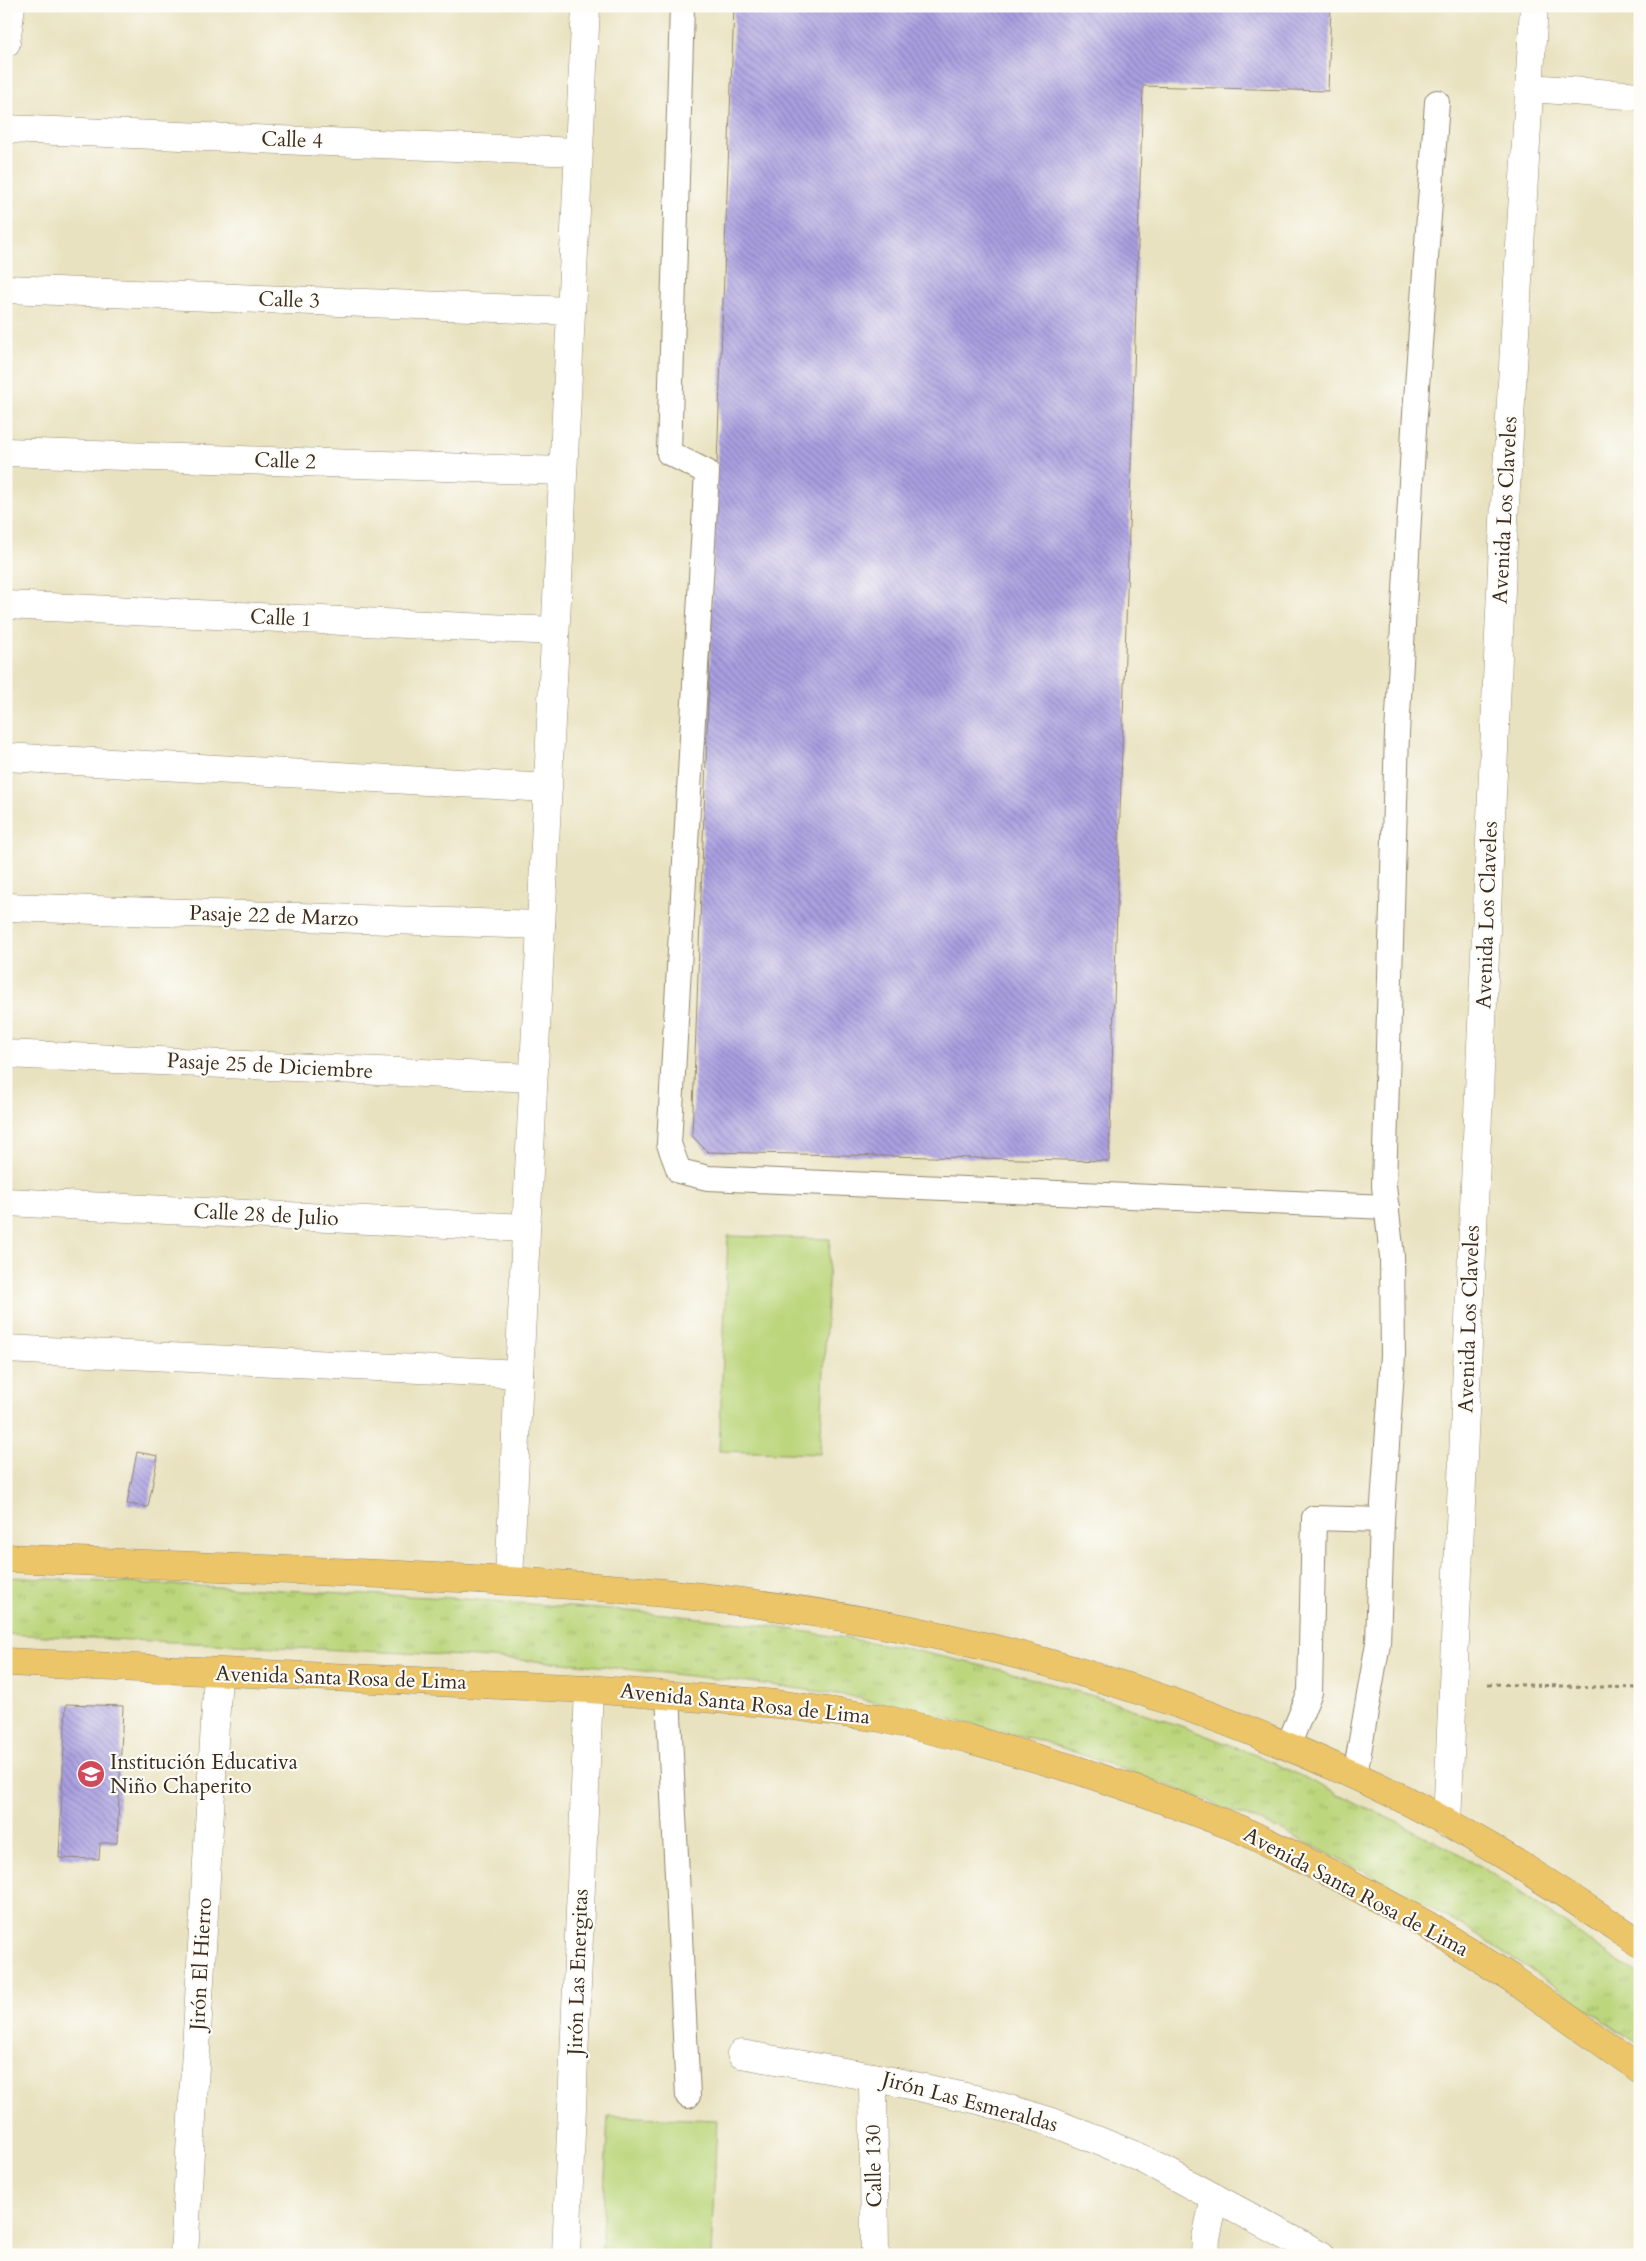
<svg xmlns="http://www.w3.org/2000/svg" width="1646" height="2261" viewBox="0 0 1646 2261" font-family="Cardo,serif">
  <defs>
    <pattern id="grass-tufts" width="24" height="20" patternUnits="userSpaceOnUse" patternTransform="scale(1.25)"><rect width="24" height="20" fill="#bbd67c"/><path d="M3 7l-1-3M5 7V3M7 7l1-3M15 17l-1-3M17 17v-4M19 17l1-3" fill="none" stroke="#a2b86b"/></pattern>
    <pattern id="building-back-hatch" width="6" height="6" patternUnits="userSpaceOnUse" patternTransform="scale(1.25)"><rect width="6" height="6" fill="#a99fe1"/><path d="M-1 5l2 2M0 0l6 6M5-1l2 2" fill="none" stroke="#8b82b6"/></pattern>
  </defs>
  <rect width="100%" height="100%" fill="#fdfcf7"/>
  <filter id="ink" filterUnits="userSpaceOnUse"><feTurbulence type="fractalNoise" baseFrequency=".02" numOctaves="2"/><feDisplacementMap in="SourceGraphic" scale="10" xChannelSelector="R" yChannelSelector="G"/><feConvolveMatrix kernelMatrix="1 2 1 2 8 2 1 2 1" color-interpolation-filters="sRGB"/></filter>
  <filter id="wash" filterUnits="userSpaceOnUse"><feTurbulence type="fractalNoise" baseFrequency=".0096" numOctaves="4" result="noise"/><feDisplacementMap in="SourceGraphic" scale="20" xChannelSelector="R" yChannelSelector="G"/><feGaussianBlur stdDeviation="1.12" result="paint"/><feColorMatrix in="noise" values="0 0 0 0 0 0 0 0 0 0 0 0 0 0 0 0 0 1.4 0 .05"/><feComposite in="paint" operator="in"/></filter>
  <g filter="url(#wash)">
    <rect width="100%" height="100%" fill="#e9e2c0"/>
    <!-- grass -->
    <polygon fill="url(#grass-tufts)" stroke="#7b804d" points="6,1577 450,1598 665,1614 776,1627 900,1647 1005,1671 1100,1698 1181,1726 1266,1759 1446,1846 1501,1879 1640,1977 1640,2046 1552,1984 1467,1929 1380,1880 1285,1832 1167,1785 1043,1741 844,1695 765,1684 579,1664 445,1655 6,1634"/>
    <!-- garden -->
    <g fill="#bbd67c" stroke="#7b804d">
      <polygon points="728,1236 830,1239 820,1454 719,1451"/>
      <polygon points="608,2116 717,2120 711,2255 601,2255"/>
    </g>
    <g id="blocks">
      <!-- building -->
      <g fill="url(#building-back-hatch)">
        <polygon points="734,6 1331,6 1328,91 1143,86 1109,1161 708,1152 692,1136"/>
        <polygon points="137,1452 158,1456 148,1507 127,1504"/>
        <polygon points="66,1704 123,1706 117,1843 100,1843 99,1859 59,1858"/>
      </g>
    </g>
  </g>
  <g filter="url(#ink)">
    <use href="#blocks" fill-opacity="0" stroke="#92866f" stroke-width="1"/>
    <g fill="none" stroke-linecap="round" stroke-linejoin="round">
      <defs>
        <g id="lane">
          <polyline points="682,6 669,453 707,472 669,1144 679,1171 708,1178 1387,1207"/>
          <polyline points="668,1695 688,2096"/>
          <polyline points="1288,1746 1310,1692 1314,1518 1382,1520"/>
          <polyline points="1355,1775 1378,1643 1382,1520 1393,1355 1392,1256 1384,1186 1397,733 1414,429 1437,102"/>
        </g>
        <g id="street">
          <polyline points="6,43 11,6"/>
          <polyline points="1530,88 1640,96"/>
          <polyline points="6,129 578,152"/>
          <polyline points="6,289 571,311"/>
          <polyline points="6,452 563,471"/>
          <polyline points="6,605 555,631"/>
          <polyline points="6,757 548,788"/>
          <polyline points="6,907 541,925"/>
          <polyline points="6,1054 533,1078"/>
          <polyline points="6,1202 526,1228"/>
          <polyline points="6,1349 519,1374"/>
          <polyline points="509,1580 586,6"/>
          <polyline points="1447,1823 1504,521 1534,6"/>
          <polyline points="741,2054 873,2077 979,2100 1052,2122 1141,2158 1321,2255"/>
          <polyline points="873,2077 875,2255"/>
          <polyline points="184,2255 218,1673"/>
          <polyline points="566,2255 589,1689"/>
          <polyline points="1205,2255 1206,2238 1215,2198"/>
        </g>
        <g id="primary">
          <path d="M6 1558C123 1563 241 1568 358 1573 529 1581 701 1590 870 1622 1036 1652 1198 1704 1351 1774 1453 1819 1547 1882 1640 1943"/>
          <polyline points="6,1662 589,1689 777,1704 880,1718 969,1739 1077,1770 1145,1793 1240,1829 1340,1878 1427,1925 1514,1980 1640,2069"/>
        </g>
      </defs>
      <!-- lane casing -->
      <use href="#lane" stroke="#92866f" stroke-width="26"/>
      <!-- street casing -->
      <use href="#street" stroke="#92866f" stroke-width="29"/>
      <!-- primary casing -->
      <use href="#primary" stroke="#92866f" stroke-width="29"/>
      <!-- path -->
      <polyline stroke="#92866f" stroke-width="3" stroke-dasharray="4 4" stroke-linecap="butt" points="1488,1684 1640,1688"/>
      <!-- lane -->
      <use href="#lane" stroke="#fff" stroke-width="24"/>
      <!-- street -->
      <use href="#street" stroke="#fff" stroke-width="28"/>
      <!-- primary -->
      <use href="#primary" stroke="#edc569" stroke-width="28"/>
    </g>
  </g>
  <!-- icons -->
  <defs>
    <symbol id="school-disc" viewBox="-11 -11 22 22"><circle r="9.5" fill="#d1495b" stroke="#fdfcf7"/><path d="M0-5L7-2L0 1L-7-2ZM-4 1L0 2.5L4 1V4Q0 6-4 4Z" fill="#fff"/></symbol>
  </defs>
  <g fill-rule="evenodd">
    <use href="#school-disc" x="75" y="1758" width="32" height="32"/>
  </g>
  <g text-anchor="middle" dominant-baseline="central" stroke-width="4.5" stroke-linejoin="round" paint-order="stroke">
    <!-- street labels -->
    <g font-size="21" fill="#3b2a1e" stroke="#fdfcf7">
      <text transform="translate(292 140) rotate(2)">Calle 4</text>
      <text transform="translate(289 300) rotate(2)">Calle 3</text>
      <text transform="translate(285 461) rotate(2)">Calle 2</text>
      <text transform="translate(1505 510) rotate(-87)">Avenida Los Claveles</text>
      <text transform="translate(281 618) rotate(3)">Calle 1</text>
      <text transform="translate(1487 915) rotate(-88)">Avenida Los Claveles</text>
      <text transform="translate(274 916) rotate(2)">Pasaje 22 de Marzo</text>
      <text transform="translate(270 1066) rotate(3)">Pasaje 25 de Diciembre</text>
      <text transform="translate(266 1215) rotate(3)">Calle 28 de Julio</text>
      <text transform="translate(1469 1319) rotate(-88)">Avenida Los Claveles</text>
      <text transform="translate(341 1678) rotate(2)">Avenida Santa Rosa de Lima</text>
      <text transform="translate(745 1704) rotate(6)">Avenida Santa Rosa de Lima</text>
      <text transform="translate(1356 1892) rotate(28)">Avenida Santa Rosa de Lima</text>
      <text transform="translate(201 1964) rotate(-87)">Jirón El Hierro</text>
      <text transform="translate(578 1972) rotate(-88)">Jirón Las Energitas</text>
      <text transform="translate(970 2102) rotate(15)">Jirón Las Esmeraldas</text>
      <text transform="translate(874 2166) rotate(-91)">Calle 130</text>
    </g>
    <!-- poi labels -->
    <g font-size="21" fill="#3b2a1e" stroke="#fdfcf7" text-anchor="start">
      <text x="110" y="1762">Institución Educativa<tspan x="110" dy="24">Niño Chaperito</tspan></text>
    </g>
  </g>
  <!-- margin -->
  <rect width="1646" height="2261" fill="none" stroke="#fdfcf7" stroke-width="25"/>
</svg>
